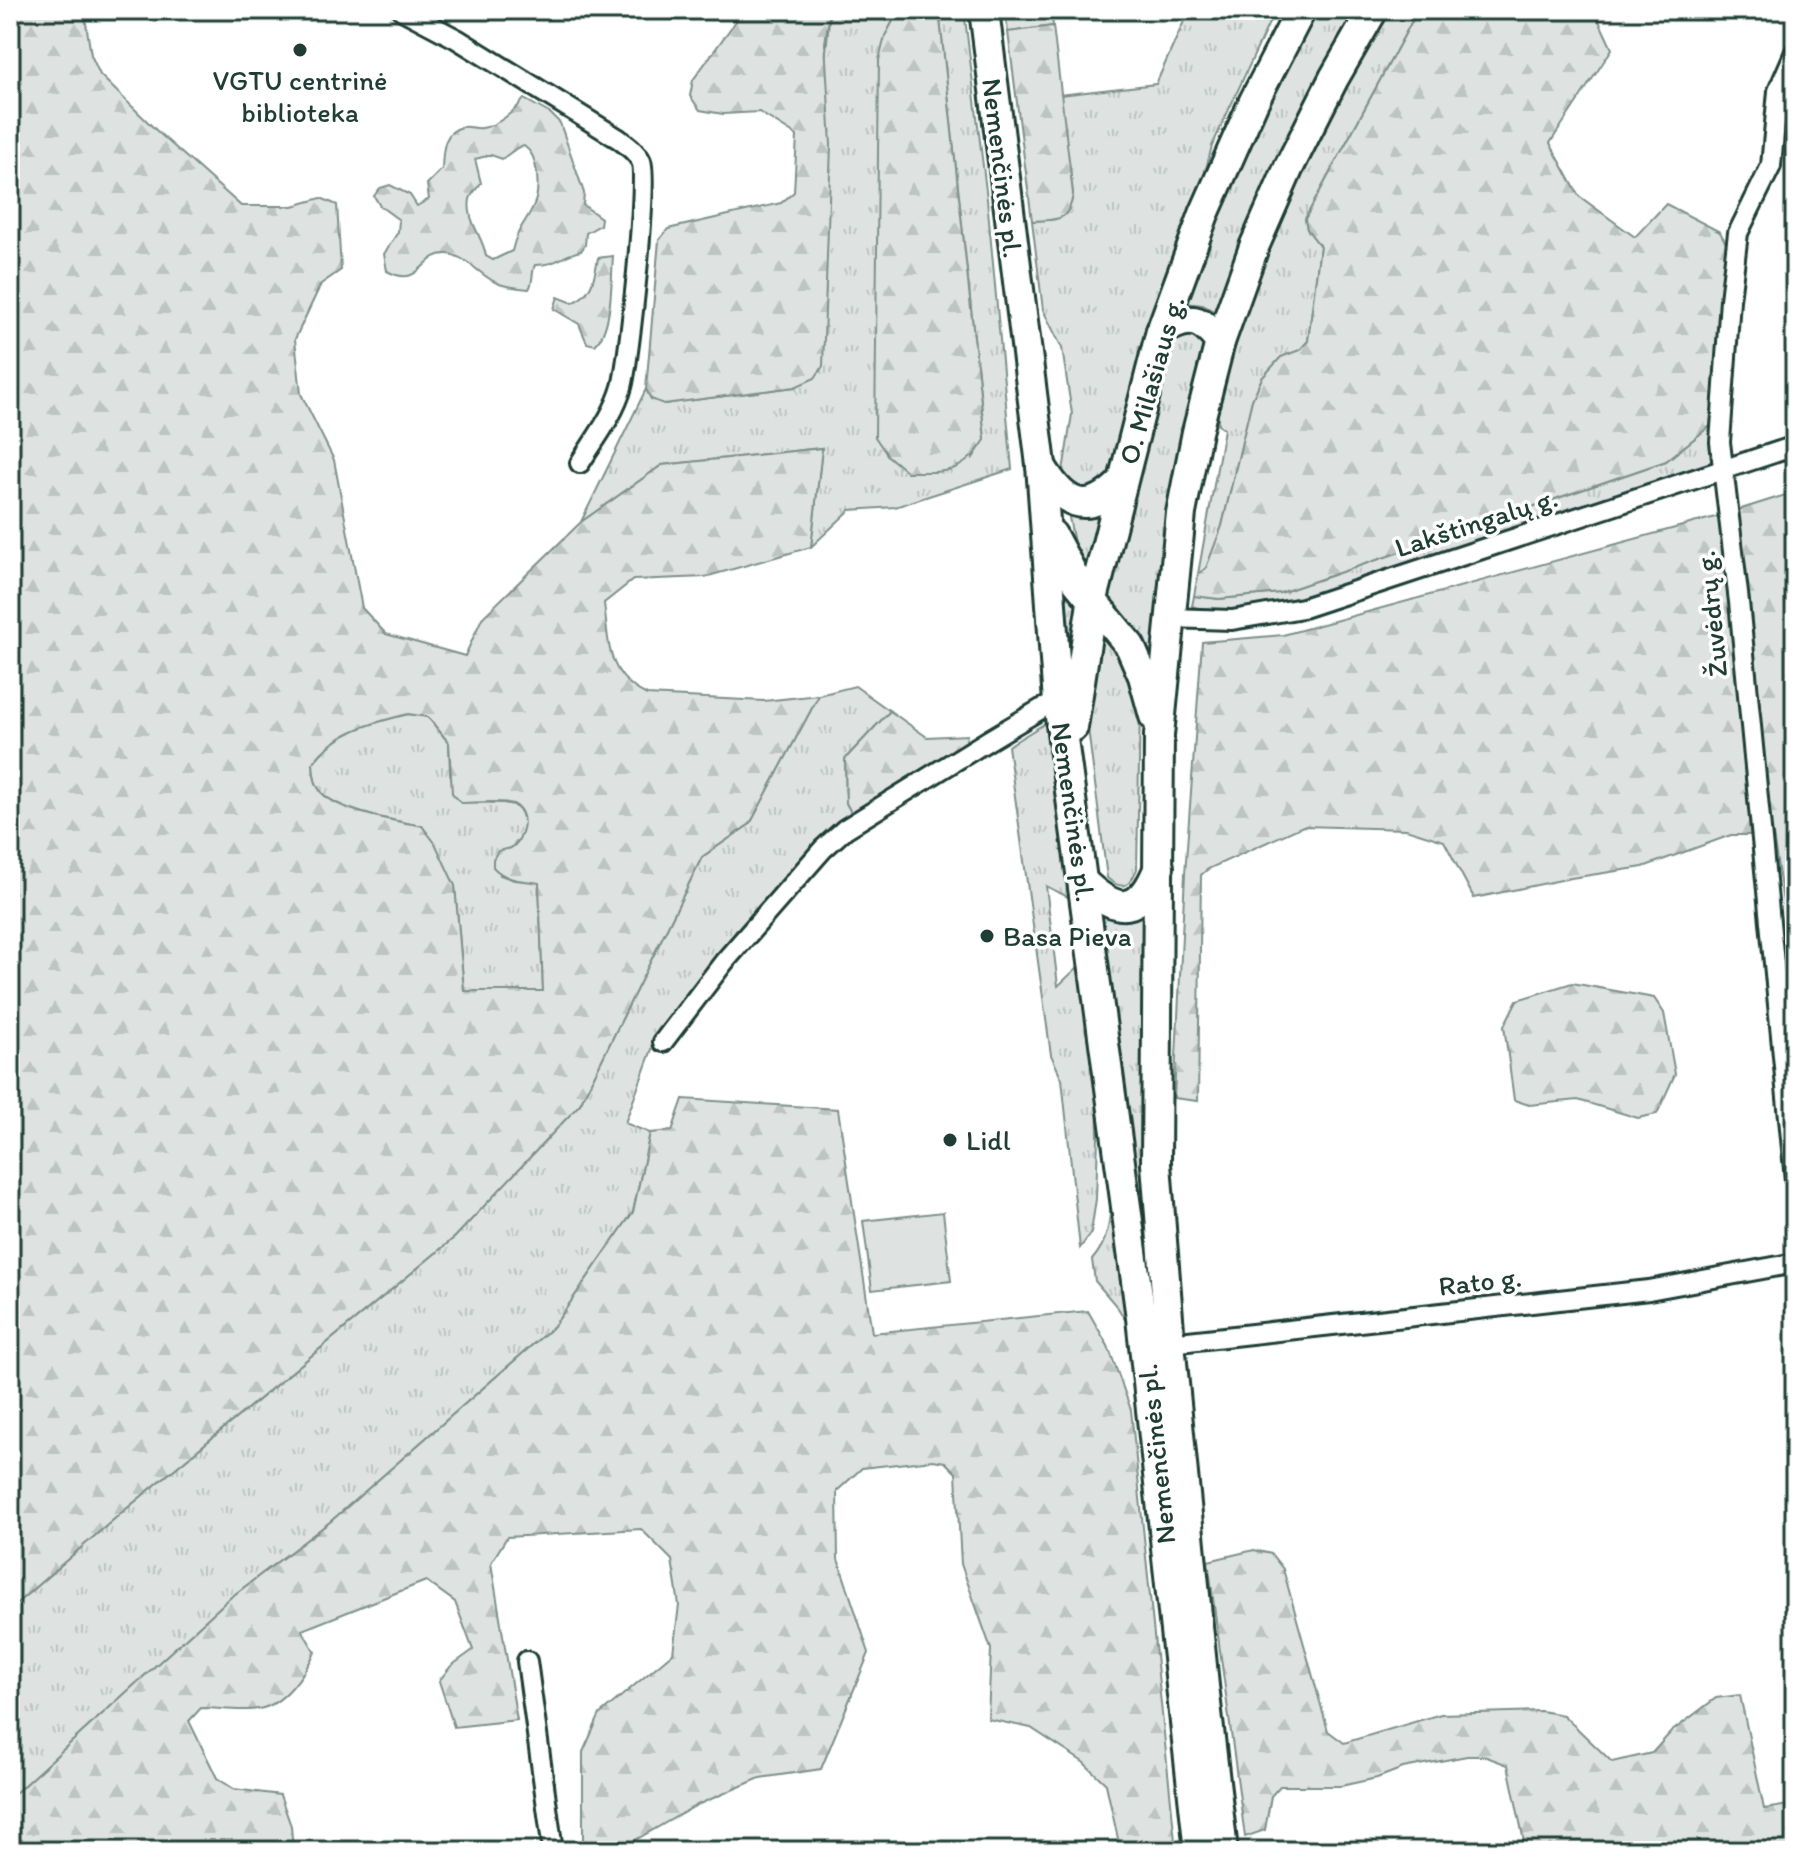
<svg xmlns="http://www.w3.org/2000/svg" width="1805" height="1861" viewBox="0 0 1805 1861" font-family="Itim,sans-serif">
  <defs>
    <pattern id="grass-tufts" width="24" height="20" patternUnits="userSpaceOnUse" patternTransform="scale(2)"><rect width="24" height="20" fill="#dee3e2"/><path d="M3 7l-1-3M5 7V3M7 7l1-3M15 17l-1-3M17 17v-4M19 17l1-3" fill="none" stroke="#bec4c2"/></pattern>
    <pattern id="forest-firs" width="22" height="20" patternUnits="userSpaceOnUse" patternTransform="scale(2)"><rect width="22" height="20" fill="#dee3e2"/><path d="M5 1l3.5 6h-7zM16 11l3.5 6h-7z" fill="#bec4c2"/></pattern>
  </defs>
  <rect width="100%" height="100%" fill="#fff"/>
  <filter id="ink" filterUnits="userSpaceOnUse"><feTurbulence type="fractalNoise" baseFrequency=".0125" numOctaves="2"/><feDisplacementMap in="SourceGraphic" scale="16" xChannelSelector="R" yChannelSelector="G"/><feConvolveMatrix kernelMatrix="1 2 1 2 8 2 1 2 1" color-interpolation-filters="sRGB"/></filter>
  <g filter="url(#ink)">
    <!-- grass -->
    <g fill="url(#grass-tufts)" stroke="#7e908b" stroke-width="2">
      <polygon points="830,10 899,10 885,36 973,458 985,439 939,10 964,10 987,199 1012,469 895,507 850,510 811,547 822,448 662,465 581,522 646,389 651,399 664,404 794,387"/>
      <polygon points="1005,10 1051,10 1053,26 1008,32"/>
      <path d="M1189 10H1275L1212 146 1195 210 1109 483 1086 493 1066 480 1063 471 1072 414 1062 348 1043 310 1032 221C1056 219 1069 222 1073 193L1060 95 1156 84Z"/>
      <path d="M1316 10H1360L1217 313 1203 305 1185 303C1222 202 1265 105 1316 10Z"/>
      <polygon points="1388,10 1418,10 1305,219 1307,229 1320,246 1308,341 1300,350 1281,357 1262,378 1252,400 1222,526 1206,569 1198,574 1224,429 1218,425 1218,389 1238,323 1301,166 1355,65"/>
      <polygon points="1188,326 1207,342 1153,661 1150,662 1106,604 1154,402 1175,334"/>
      <path d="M1710 426 1714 463 1319 592C1289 600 1221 620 1192 606L1194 596 1219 599 1280 593 1666 461Z"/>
      <polygon points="1068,512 1076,516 1099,515 1087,573 1077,559"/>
      <polygon points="1059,576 1078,607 1072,646 1069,649"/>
      <path d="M1100 632 1127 662 1140 708 1137 869C1130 887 1122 891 1107 878L1086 713Z"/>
      <polygon points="855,686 890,711 845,759 846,803 852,814 711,963 655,1041 625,1123 650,1133 633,1212 554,1326 330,1522 230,1598 10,1798 10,1609 120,1514 455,1237 580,1104 702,857 750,824 819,695"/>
      <path d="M408 714 428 717 449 743 450 774 460 802 503 803 514 805 521 812 525 824 520 838 510 849 500 875 514 880 539 882 543 991H464L455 886 422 826C397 821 338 812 321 792 314 784 313 773 313 763 337 731 371 723 408 714Z"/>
      <polygon points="1049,721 1070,898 1046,886 1058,986 1079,966 1092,1010 1097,1083 1098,1138 1096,1199 1091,1233 1080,1248 1062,1079 1051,1055 1008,746"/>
      <polygon points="1144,906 1144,1150 1147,1231 1166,1376 1159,1377 1100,917 1101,913"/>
      <path d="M1111 1199 1129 1326 1118 1308 1095 1281 1092 1260C1108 1242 1110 1222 1111 1199Z"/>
    </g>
    <!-- forest -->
    <g fill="url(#forest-firs)" stroke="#7e908b" stroke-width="2" fill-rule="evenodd">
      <path d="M10 10H84L91 55 100 75 158 132 241 206H293L321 198 337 205 341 270 321 284 295 339 301 394 334 460 362 608 386 634 465 656 482 618 581 522 662 465 822 448 811 547 705 577 633 580 604 603C609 643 606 676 647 695L764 701 819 695 750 824 702 857 580 1104 455 1237 120 1514 10 1609ZM408 714 428 717 449 743 452 793 461 803C473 803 503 800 513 804 530 812 525 839 511 848 509 849 500 850 498 851L493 859V867C506 881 521 880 539 883L543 991H464L455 886 435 843 422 826C397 821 338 812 321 792 314 784 313 773 313 763 336 731 372 723 408 714Z"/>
      <polygon points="744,10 830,10 825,43 831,145 823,366 815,378 795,387 664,404 651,399 646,389 659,240 668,229 781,203 794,192 797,136 759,112 723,114 700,110 690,96 693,80"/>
      <path d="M899 10H939L985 440C962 475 945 472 907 472L888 456 875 437 879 60 885 36Z"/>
      <polygon points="1418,10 1594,10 1612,49 1550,143 1579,196 1635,237 1666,204 1720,232 1730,251 1710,426 1666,461 1280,593 1219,599 1194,596 1198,574 1206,568 1222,526 1252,400 1262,378 1281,357 1300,350 1308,341 1320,246 1307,229 1305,219"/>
      <path d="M1053 26 1073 194C1069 223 1057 219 1032 221L1008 32Z"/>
      <path d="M524 99 551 114 560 123 584 193 583 205 601 218 600 225 586 233 585 245 581 251C561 255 558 265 535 265 531 273 534 281 529 289 519 288 506 287 497 283 481 276 466 256 448 254 421 252 422 290 387 271L384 254 398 232 399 220 380 206 374 196 380 188 390 185 410 195 417 206 429 199 427 184 442 169C443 152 442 131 463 127 469 126 476 129 482 128 497 126 515 111 524 99ZM524 146C532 152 534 158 536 168 544 214 520 214 512 251L493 260 486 256C483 236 466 221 470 199 472 193 477 189 481 183L475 159 491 155 502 159 517 148Z"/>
      <path d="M613 256C611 281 613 328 595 345L587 343 579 324 554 309 558 297 573 303C593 293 594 278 598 258Z"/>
      <polygon points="1795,492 1795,1015 1789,942 1773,835 1731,835 1643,867 1571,878 1474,898 1444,841 1406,829 1303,826 1208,869 1201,875 1198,1101 1174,1098 1185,874 1202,642 1283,635 1719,516"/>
      <polygon points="890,711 927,737 967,735 964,751 852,814 846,803 845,759"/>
      <polygon points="1572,983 1654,998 1664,1013 1675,1074 1657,1114 1638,1118 1578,1100 1529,1105 1514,1100 1504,1026 1517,1000"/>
      <path d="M683 1099 838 1109 872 1333 1088 1311 1108 1346 1131 1410 1176 1851H1118L1120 1848 1106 1784 1083 1762 1031 1728 988 1719 991 1649 961 1564 956 1473 945 1462 933 1460 862 1468 837 1491 838 1559 869 1653 821 1769 760 1778 697 1805 616 1851H594L583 1841V1752L600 1714 673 1653 679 1605 672 1560 641 1529 507 1537 491 1563 517 1720 454 1727 439 1681 451 1666 473 1650 455 1602 426 1581 302 1630 315 1652C305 1673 283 1706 258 1709 240 1712 219 1708 201 1708L189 1721 217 1778 234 1789 280 1795 291 1826 293 1851H10V1798L230 1598 330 1522 554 1326 633 1212 650 1133 672 1131Z"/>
      <polygon points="1254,1550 1271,1554 1283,1569 1328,1731 1344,1743 1441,1714 1541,1711 1563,1715 1612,1762 1652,1753 1671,1732 1716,1698 1740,1695 1764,1809 1795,1804 1795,1851 1526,1851 1508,1765 1484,1756 1467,1756 1403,1768 1377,1778 1341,1786 1280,1786 1271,1796 1265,1830 1245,1837 1208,1561"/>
    </g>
    <!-- green -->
    <polygon fill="#dee3e2" stroke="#7e908b" stroke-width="2" points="943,1212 951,1281 872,1290 863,1221"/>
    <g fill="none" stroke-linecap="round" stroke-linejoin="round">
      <defs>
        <g id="minor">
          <path d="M402 10 457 39 619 139C627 145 636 151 641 161 649 177 629 362 622 387 614 415 595 439 580 463"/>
          <polyline points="1795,52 1778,91 1771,166 1738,233 1730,300 1720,442 1739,602 1795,1180"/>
          <polyline points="1169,618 1232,620 1303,608 1795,446"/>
          <polyline points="663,1042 724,962 823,849 845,829 989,740 1041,709 1058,702"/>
          <polyline points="1170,1343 1649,1290 1795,1263"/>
          <polyline points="527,1661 553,1851"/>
        </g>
        <g id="primary">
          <polyline points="984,10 1041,465 1058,702 1141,1318 1199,1851"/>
          <path d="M1161 331C1190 315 1200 317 1220 342"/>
          <path d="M1041 466C1063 503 1085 518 1120 484"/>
          <polyline points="1052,535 1077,582 1130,646 1143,676 1154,716"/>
          <polyline points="1073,727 1092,603 1161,331 1204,214 1254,101 1301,10"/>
          <path d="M1083 882C1118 915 1140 915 1159 867"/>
          <polyline points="1223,1851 1204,1686 1170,1343 1156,1164 1159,735 1181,513 1197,432 1220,342 1254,247 1289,167 1334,78 1373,10"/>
        </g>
      </defs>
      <!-- minor casing -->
      <use href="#minor" stroke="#1f3d34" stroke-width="24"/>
      <!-- primary casing -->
      <use href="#primary" stroke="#1f3d34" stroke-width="34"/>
      <!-- minor -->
      <use href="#minor" stroke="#fff" stroke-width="18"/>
      <!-- primary -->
      <use href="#primary" stroke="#fff" stroke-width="28"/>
    </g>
  </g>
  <!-- markers -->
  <g fill="#1f3d34" stroke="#fff" stroke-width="3">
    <circle cx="300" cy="50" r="8"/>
    <circle cx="987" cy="936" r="8"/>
    <circle cx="950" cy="1140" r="8"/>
  </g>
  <g text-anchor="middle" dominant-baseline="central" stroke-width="7" stroke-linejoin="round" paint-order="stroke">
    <!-- poi labels -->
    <g font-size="28" fill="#1f3d34" stroke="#fff" text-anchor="start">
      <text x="300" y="80" text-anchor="middle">VGTU centrinė<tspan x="300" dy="32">biblioteka</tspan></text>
      <text x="1003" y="936">Basa Pieva</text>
      <text x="966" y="1140">Lidl</text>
    </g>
    <!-- street labels -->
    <g font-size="28" fill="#1f3d34" stroke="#fff">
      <text transform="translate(1003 168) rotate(83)">Nemenčinės pl.</text>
      <text transform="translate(1151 380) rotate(-74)">O. Milašiaus g.</text>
      <text transform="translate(1476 522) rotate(-18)">Lakštingalų g.</text>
      <text transform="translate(1711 614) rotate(-96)">Žuvėdrų g.</text>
      <text transform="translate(1074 812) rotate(82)">Nemenčinės pl.</text>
      <text transform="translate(1480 1281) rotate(-7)">Rato g.</text>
      <text transform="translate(1156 1454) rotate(-96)">Nemenčinės pl.</text>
    </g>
  </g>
  <!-- margin -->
  <rect width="1805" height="1861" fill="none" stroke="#fff" stroke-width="40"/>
  <rect x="20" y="20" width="1765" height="1821" fill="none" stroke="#1f3d34" stroke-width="3" filter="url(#ink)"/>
</svg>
